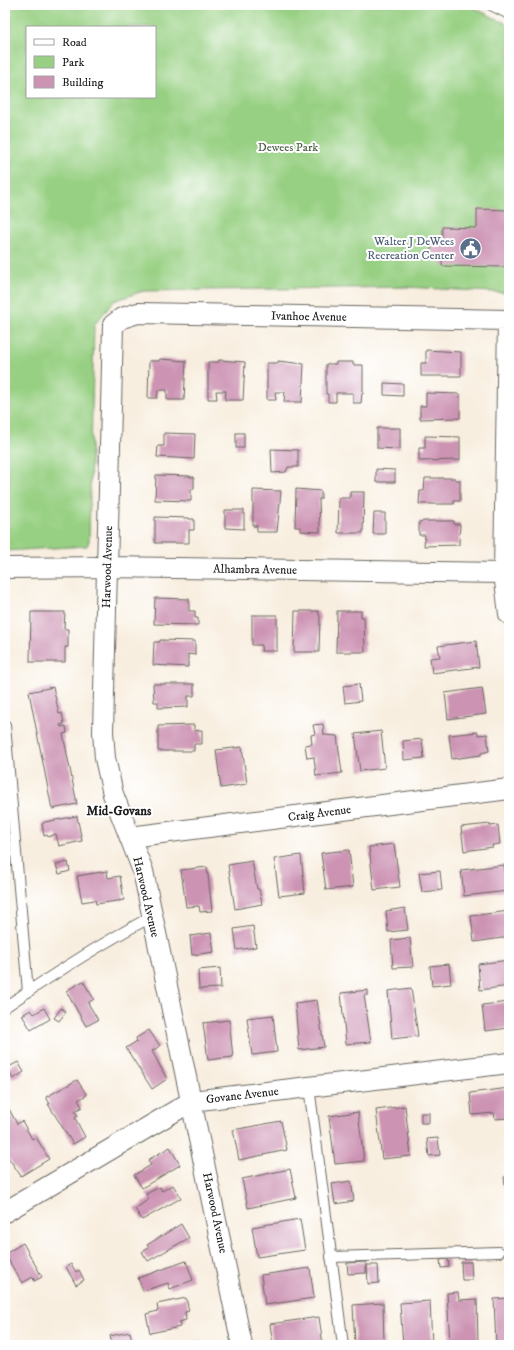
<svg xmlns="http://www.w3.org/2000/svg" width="514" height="1350" viewBox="0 0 514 1350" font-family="'IM FELL DW Pica',serif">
  <rect width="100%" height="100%" fill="#fff"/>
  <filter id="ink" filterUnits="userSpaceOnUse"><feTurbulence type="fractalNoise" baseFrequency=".025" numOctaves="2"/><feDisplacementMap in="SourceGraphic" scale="8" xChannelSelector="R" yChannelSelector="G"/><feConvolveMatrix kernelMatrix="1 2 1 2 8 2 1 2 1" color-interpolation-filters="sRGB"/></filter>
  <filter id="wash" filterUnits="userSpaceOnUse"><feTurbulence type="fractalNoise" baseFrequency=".012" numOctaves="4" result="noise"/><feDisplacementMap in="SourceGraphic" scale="16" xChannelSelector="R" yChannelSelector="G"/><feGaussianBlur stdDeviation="0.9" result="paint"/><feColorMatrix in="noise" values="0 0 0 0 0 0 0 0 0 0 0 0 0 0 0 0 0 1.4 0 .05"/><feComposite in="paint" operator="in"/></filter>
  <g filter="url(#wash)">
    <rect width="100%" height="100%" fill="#f8eedf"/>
    <!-- green -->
    <path fill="#98d083" stroke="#5a7650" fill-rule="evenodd" d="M5 5H468L505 23 509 27V293L407 287 143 291 114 301 94 325 89 541 87 546 5 551ZM27 27H155V97H27Z"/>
    <g id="blocks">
      <!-- building -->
      <g fill="#cc93b3">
        <polygon points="477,209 509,210 509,267 442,266 442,258 431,258 431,237 442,237 442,227 477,228"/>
        <polygon points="426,350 461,352 461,376 421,376 421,363 426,363"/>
        <polygon points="160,359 186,361 184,400 167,400 167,390 158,390 157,398 148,398 149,361 159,361"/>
        <polygon points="219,360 245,362 243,400 225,400 226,391 216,391 217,399 208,399 208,362 219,362"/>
        <polygon points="278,361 304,364 302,402 284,402 285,392 275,392 276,400 267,400 267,363 278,363"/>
        <polygon points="336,362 353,362 353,365 363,365 363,394 362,393 361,403 353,403 353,393 336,393 336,402 328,402 328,394 326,394 326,364 336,364"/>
        <polygon points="384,383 403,384 403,396 384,395"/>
        <polygon points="426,393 460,394 460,418 420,419 420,406 426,406"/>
        <polygon points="377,428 400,428 400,449 377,448"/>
        <polygon points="164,433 195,434 194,459 157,457 158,446 164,446"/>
        <rect x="236" y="433" width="8" height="15"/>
        <polygon points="425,436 460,437 460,460 419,461 419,448 425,448"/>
        <polygon points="271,449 298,450 298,467 288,467 286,472 272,473"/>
        <polygon points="376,469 395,470 395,482 376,482"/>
        <polygon points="156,475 190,476 190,477 194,477 194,489 191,489 191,501 155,500"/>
        <polygon points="425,478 455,478 455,480 460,480 460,501 454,501 454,504 419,504 420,491 424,491"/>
        <polygon points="296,489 321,491 321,499 319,499 320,532 300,531 300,527 295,527"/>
        <polygon points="253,490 281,491 277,532 257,532 257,526 253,526"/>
        <polygon points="350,492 364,492 363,533 338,533 339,498 350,498"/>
        <polygon points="225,510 244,510 244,529 225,528"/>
        <polygon points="374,513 385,513 385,534 373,534"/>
        <polygon points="155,517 189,518 189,519 194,519 194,530 189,530 189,543 155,543"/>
        <polygon points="425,521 454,521 454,524 460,524 459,545 424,546 425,535 419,535 419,522"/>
        <polygon points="155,598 189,599 189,611 195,611 195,618 198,618 198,625 154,624"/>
        <polygon points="295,611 318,611 320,617 319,652 294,652"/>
        <polygon points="337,611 361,611 361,617 364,617 365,652 336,652"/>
        <polygon points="31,612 65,612 64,629 68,629 68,647 65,647 65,662 30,662"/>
        <polygon points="252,615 277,615 277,651 261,651 262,645 252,645"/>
        <polygon points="160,640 195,641 195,655 188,654 188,667 153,665 154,642 160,642"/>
        <polygon points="476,641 479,667 432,673 430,658 440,657 438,646"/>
        <polygon points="153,684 194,684 194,696 188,696 188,707 158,708 158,702 154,702"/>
        <polygon points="359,684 361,701 345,703 343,686"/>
        <polygon points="53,687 59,714 62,713 64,724 60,725 61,727 66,726 67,733 63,734 77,804 52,809 29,692"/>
        <polygon points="482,688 486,714 448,719 445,693"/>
        <polygon points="323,724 324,735 337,736 342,773 316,776 314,757 307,758 305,745 312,744 311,735 315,734 313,725"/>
        <polygon points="194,725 194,731 202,730 202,744 194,744 194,751 158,751 158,726"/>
        <polygon points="381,731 385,768 360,771 355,734"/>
        <polygon points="478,732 478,735 487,734 489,751 481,753 481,755 452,759 449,735"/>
        <polygon points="422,739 424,758 404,760 403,741"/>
        <polygon points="242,747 247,784 221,788 216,750"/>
        <polygon points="77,816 82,841 59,846 56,834 48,837 47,835 44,836 42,824 45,822"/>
        <polygon points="490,824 490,826 498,825 500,844 492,845 493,847 464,851 461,827"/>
        <polygon points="394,844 400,887 374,890 369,847"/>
        <polygon points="349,850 353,887 326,890 321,853"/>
        <polygon points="301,855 305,893 279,896 274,859"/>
        <polygon points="252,861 257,889 259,889 262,904 235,909 228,865"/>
        <polygon points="68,862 70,871 59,874 56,865"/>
        <polygon points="504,865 508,891 464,896 461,870"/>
        <polygon points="207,867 212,911 200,912 199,906 186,907 181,870"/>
        <polygon points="107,871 108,878 120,876 124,900 96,904 95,900 82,902 77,876"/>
        <polygon points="440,871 442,890 422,892 419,873"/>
        <polygon points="405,908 408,930 388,932 386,911"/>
        <polygon points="509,911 509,937 474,942 471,916"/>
        <polygon points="253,926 256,947 237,950 234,929"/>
        <polygon points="211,933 214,952 192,955 190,936"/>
        <polygon points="410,938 413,967 393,968 391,940"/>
        <polygon points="509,960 509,986 480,990 478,964"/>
        <polygon points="449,964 451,984 432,986 430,966"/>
        <polygon points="220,968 221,988 199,989 198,970"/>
        <polygon points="83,981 94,999 88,1003 98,1020 86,1026 66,991"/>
        <polygon points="411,988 418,1036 392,1039 388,991"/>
        <polygon points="368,990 368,995 364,995 371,1042 346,1044 341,993"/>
        <polygon points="317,1000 324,1047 299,1050 295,1003"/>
        <polygon points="509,1002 509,1028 485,1031 482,1005"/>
        <polygon points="44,1008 50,1019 31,1030 22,1015 31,1010 34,1014"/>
        <polygon points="61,1008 66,1012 59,1021 54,1018"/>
        <polygon points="273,1015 277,1052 252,1055 247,1018"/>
        <polygon points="229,1020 233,1057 208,1060 203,1023"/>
        <polygon points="149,1030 160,1046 152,1051 167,1079 152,1089 126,1048 137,1041 136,1038"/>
        <polygon points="18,1062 24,1072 13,1079 7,1068"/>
        <polygon points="77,1080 87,1095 78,1100 82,1107 75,1111 78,1116 75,1118 85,1137 73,1144 48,1104 50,1104 46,1097"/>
        <polygon points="509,1088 509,1118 495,1119 494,1113 472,1115 470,1093"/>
        <polygon points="405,1106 411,1156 382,1159 376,1110"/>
        <polygon points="9,1109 17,1124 22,1121 32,1139 36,1137 49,1159 21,1176 5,1153 5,1112"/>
        <polygon points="358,1112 364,1161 335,1164 329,1116"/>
        <rect x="421" y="1113" width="8" height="10"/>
        <polygon points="281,1121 287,1150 239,1160 233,1130"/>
        <polygon points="509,1133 509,1155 508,1155 506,1134"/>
        <polygon points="438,1138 440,1155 429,1156 427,1139"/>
        <polygon points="170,1147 180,1165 142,1188 134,1175 151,1165 148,1160"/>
        <polygon points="290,1169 296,1198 248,1208 242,1179"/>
        <polygon points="509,1176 509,1203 507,1203 504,1177"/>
        <polygon points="351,1181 354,1201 335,1204 332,1184"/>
        <polygon points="173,1185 181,1198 142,1220 135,1209 149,1199 146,1194 160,1187 162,1191"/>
        <polygon points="300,1219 305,1250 257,1257 252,1227"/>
        <polygon points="181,1224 189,1238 148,1261 142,1252 149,1248 147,1245"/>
        <polygon points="23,1243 42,1277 34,1281 33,1277 22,1283 5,1254"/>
        <polygon points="448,1259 449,1267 441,1268 440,1260"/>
        <polygon points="186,1261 193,1280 170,1289 168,1283 143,1291 138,1278"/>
        <polygon points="366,1262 366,1273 348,1274 347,1263"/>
        <polygon points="461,1262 471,1262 472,1280 462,1280"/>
        <polygon points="71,1264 76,1272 79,1270 84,1280 76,1285 66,1267"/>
        <polygon points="367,1265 378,1265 379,1283 368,1284"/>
        <polygon points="310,1268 314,1298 265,1305 261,1275"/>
        <polygon points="458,1292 459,1300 477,1299 478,1345 450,1345 447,1293"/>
        <polygon points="186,1298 189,1311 185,1312 186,1320 179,1322 180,1327 150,1333 146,1314 158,1311 157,1304"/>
        <polygon points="509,1298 509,1345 496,1345 494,1299"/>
        <polygon points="430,1301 432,1345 403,1345 400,1303"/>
        <polygon points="383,1303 384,1345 355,1345 353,1305"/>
        <polygon points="319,1317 323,1345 273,1345 270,1324"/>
        <polygon points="130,1332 133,1345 112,1345 110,1336"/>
        <polygon points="198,1341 199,1345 179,1345 179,1344"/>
      </g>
    </g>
  </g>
  <g filter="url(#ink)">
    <use href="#blocks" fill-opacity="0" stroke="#696660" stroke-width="1"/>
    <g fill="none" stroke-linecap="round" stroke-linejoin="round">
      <defs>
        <g id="lane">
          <polyline points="491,5 509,14"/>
          <polyline points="5,725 28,992"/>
          <path d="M5 1007C52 975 100 944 151 917"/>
          <polyline points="309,1087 343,1345"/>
          <polyline points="331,1257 499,1252"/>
        </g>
        <g id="street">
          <path id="s1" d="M5 568 106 567 504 573"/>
          <path id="s2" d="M130 837 509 789"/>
          <path id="s3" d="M5 1212 192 1101 509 1063"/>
          <path id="s4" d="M242 1345 143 871 113 794 105 758 103 732 113 325 122 318 138 313 508 320 504 573 509 614"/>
        </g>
      </defs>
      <!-- lane casing -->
      <use href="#lane" stroke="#696660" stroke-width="12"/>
      <!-- street casing -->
      <use href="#street" stroke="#696660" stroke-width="22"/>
      <!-- lane -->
      <use href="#lane" stroke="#fff" stroke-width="10"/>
      <!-- street -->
      <use href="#street" stroke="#fff" stroke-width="20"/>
    </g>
  </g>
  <!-- icons -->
  <defs>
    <symbol id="civic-disc" viewBox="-11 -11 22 22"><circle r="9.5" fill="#5c6f8a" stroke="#fff"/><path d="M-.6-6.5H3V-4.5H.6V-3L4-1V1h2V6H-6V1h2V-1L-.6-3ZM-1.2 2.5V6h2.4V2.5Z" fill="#fff"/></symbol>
  </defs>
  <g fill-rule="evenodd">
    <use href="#civic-disc" x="458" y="236" width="25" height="25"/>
  </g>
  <g text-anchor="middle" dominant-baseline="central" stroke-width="4" stroke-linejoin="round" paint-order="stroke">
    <!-- park labels -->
    <g font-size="12" fill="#475b40" stroke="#fff">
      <text x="288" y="147">Dewees Park</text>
    </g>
    <!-- service labels -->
    <g font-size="12" fill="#4e5e75" stroke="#fff" text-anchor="end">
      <text x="454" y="241">Walter J DeWees<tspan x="454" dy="14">Recreation Center</tspan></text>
    </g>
    <!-- street labels -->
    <g font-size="12" fill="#1c1c1c" stroke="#fff">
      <text stroke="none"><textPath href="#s4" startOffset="1236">Ivanhoe Avenue</textPath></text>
      <text stroke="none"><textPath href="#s4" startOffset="795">Harwood Avenue</textPath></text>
      <text stroke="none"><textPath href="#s1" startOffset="250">Alhambra Avenue</textPath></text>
      <text stroke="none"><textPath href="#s2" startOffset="191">Craig Avenue</textPath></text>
      <text transform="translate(146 897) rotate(77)">Harwood Avenue</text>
      <text stroke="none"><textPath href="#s3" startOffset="268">Govane Avenue</textPath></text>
      <text transform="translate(215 1213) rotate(78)">Harwood Avenue</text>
    </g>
    <!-- neighbourhood labels -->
    <g font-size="13" font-weight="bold" fill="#1c1c1c" stroke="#fff">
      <text x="119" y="811">Mid-Govans</text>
    </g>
  </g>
  <!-- margin -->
  <rect width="514" height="1350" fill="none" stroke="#fff" stroke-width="20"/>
  <!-- legend -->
  <rect x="26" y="26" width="130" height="72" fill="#ffffff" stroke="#a4a4a4"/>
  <rect x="34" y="39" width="20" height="6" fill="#ffffff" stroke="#a4a4a4"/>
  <text x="62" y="46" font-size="12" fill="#1c1c1c">Road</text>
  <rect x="34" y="56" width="20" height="12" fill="#98d083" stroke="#a4a4a4"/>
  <text x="62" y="66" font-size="12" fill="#1c1c1c">Park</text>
  <rect x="34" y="76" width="20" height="12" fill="#cc93b3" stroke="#a4a4a4"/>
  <text x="62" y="86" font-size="12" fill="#1c1c1c">Building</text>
</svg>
